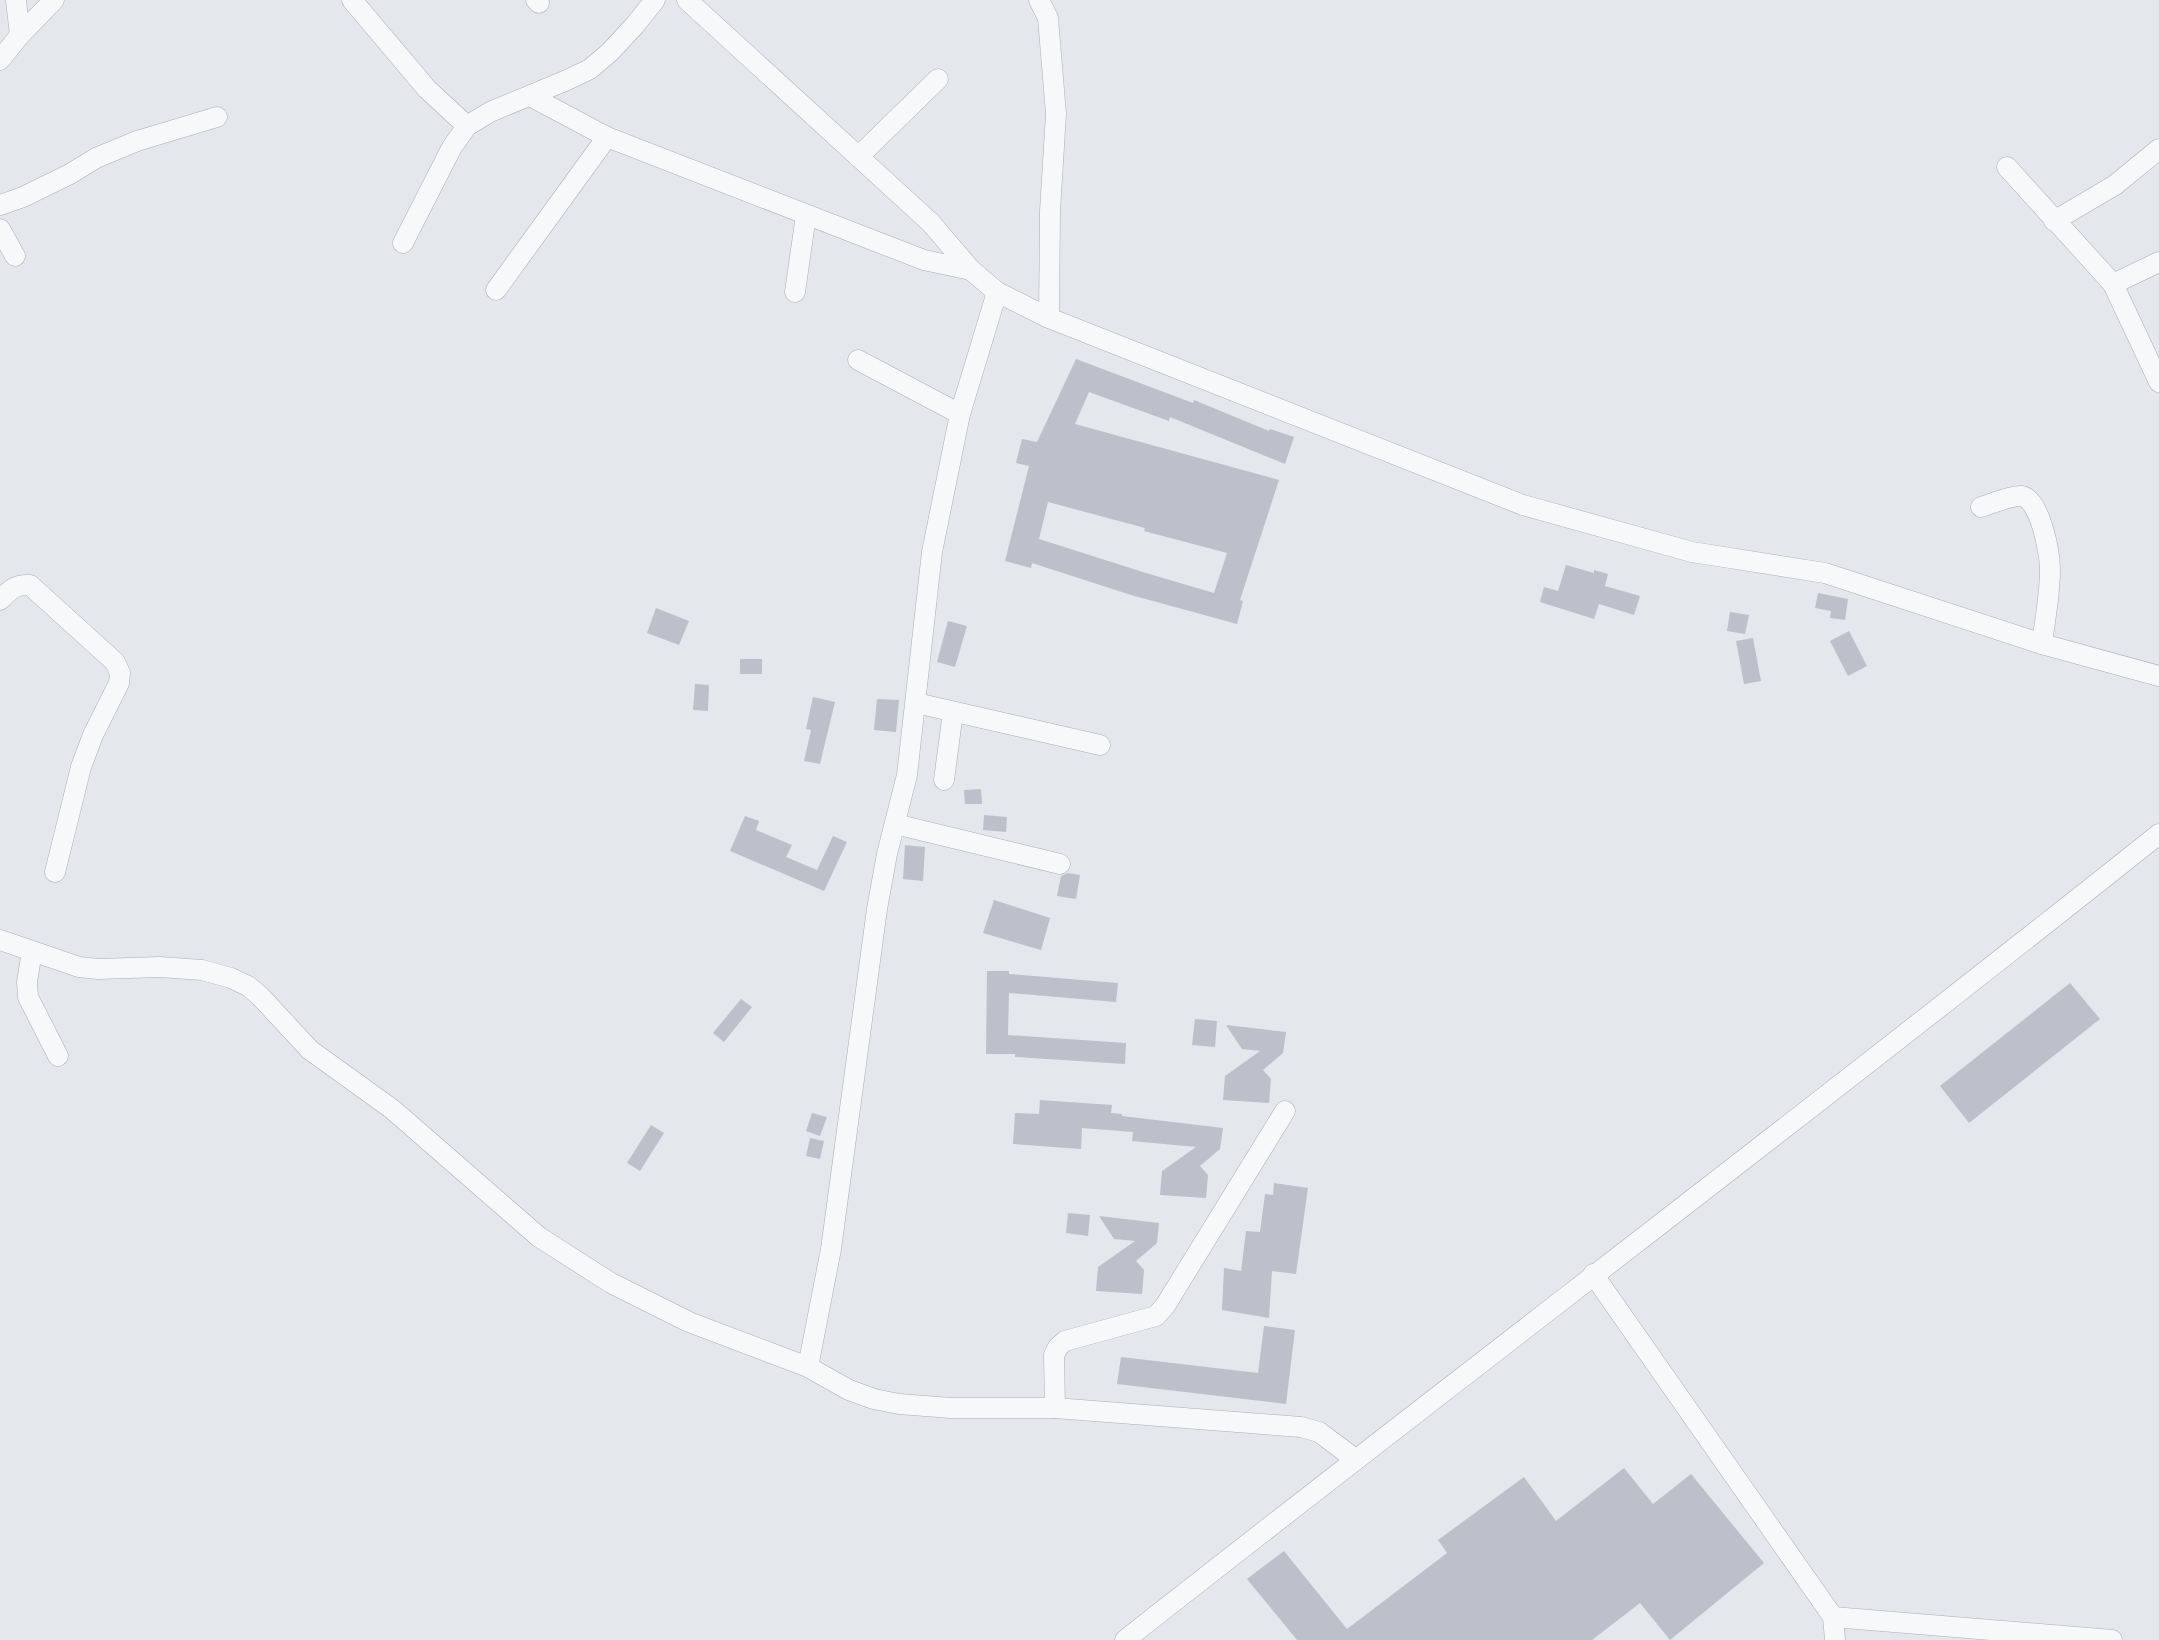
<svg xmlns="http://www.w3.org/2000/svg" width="2159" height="1640" viewBox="0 0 2159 1640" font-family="'Asap Condensed',sans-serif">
  <rect width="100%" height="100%" fill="#e4e7ec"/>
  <!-- building -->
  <g fill="#bbc0ca" fill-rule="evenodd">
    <path d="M1076 359 1193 403 1194 400 1269 431 1270 429 1294 437 1285 464 1170 417 1169 421 1089 392 1075 424 1279 480 1240 600 1243 601 1237 624 1131 595 1032 563 1031 568 1005 561 1029 466 1016 463 1022 439 1037 442ZM1048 502 1145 528 1144 531 1227 553 1214 593 1146 573 1039 539Z"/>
    <polygon points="1566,565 1594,573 1594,570 1608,574 1605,586 1640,596 1634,615 1599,604 1594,619 1540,602 1544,587 1558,591"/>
    <polygon points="1818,593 1848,599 1845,620 1830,618 1831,611 1815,608"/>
    <polygon points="656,608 689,621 679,645 647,633"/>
    <polygon points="1730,612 1749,615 1745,634 1727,631"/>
    <polygon points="948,621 967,626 955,667 937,662"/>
    <polygon points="1849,631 1867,666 1848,676 1830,641"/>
    <polygon points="1753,638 1761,681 1744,684 1736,641"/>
    <rect x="740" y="659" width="22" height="15"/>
    <polygon points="695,684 709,685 708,711 693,710"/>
    <polygon points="813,697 835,702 820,764 804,761 811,730 806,729"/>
    <polygon points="877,699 899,700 896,732 874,730"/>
    <polygon points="981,789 982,804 965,804 964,790"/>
    <polygon points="984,815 1007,817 1006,832 983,830"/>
    <polygon points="745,816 759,821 756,830 792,845 786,857 817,870 833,836 847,842 824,891 730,851"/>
    <polygon points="905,845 925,847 923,881 903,879"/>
    <polygon points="1068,873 1080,875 1076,899 1057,896 1061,876"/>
    <polygon points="994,900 1050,918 1041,950 983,933"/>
    <polygon points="987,971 1009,971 1009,974 1118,983 1116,1002 1009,993 1008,1035 1126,1043 1125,1064 1015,1057 1015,1054 986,1054"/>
    <polygon points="2070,983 2100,1019 1969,1123 1940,1086"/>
    <polygon points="741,999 752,1007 724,1042 713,1033"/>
    <polygon points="1195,1019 1217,1021 1215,1047 1192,1045"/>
    <polygon points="1226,1025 1286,1032 1283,1053 1263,1070 1271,1079 1269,1103 1223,1100 1225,1076 1260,1051 1242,1049"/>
    <polygon points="1040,1100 1112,1105 1111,1113 1122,1114 1122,1116 1223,1128 1220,1149 1200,1166 1208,1175 1206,1198 1160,1195 1162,1171 1196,1147 1132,1141 1133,1132 1082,1128 1081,1149 1013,1144 1015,1113 1039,1114"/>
    <polygon points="812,1113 827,1117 820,1136 806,1131"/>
    <polygon points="651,1125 664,1133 640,1171 627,1163"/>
    <polygon points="810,1138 824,1141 820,1159 806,1156"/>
    <polygon points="1274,1183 1308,1188 1296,1274 1272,1271 1269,1318 1222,1310 1224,1268 1241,1271 1246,1231 1260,1232 1265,1194 1273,1195"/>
    <polygon points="1068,1213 1090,1215 1088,1236 1066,1233"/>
    <polygon points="1099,1216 1159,1223 1157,1243 1136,1261 1144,1270 1142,1294 1096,1291 1098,1267 1135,1241 1114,1239"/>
    <polygon points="1264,1326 1295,1330 1286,1404 1117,1384 1121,1357 1258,1373"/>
    <polygon points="1624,1468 1653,1504 1691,1474 1764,1563 1670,1640 1640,1603 1592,1640 1297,1640 1247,1579 1284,1551 1347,1629 1447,1553 1438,1540 1524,1477 1556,1521"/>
  </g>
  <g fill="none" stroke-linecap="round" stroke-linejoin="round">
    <defs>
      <g id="minor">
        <polyline points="16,0 20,35"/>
        <polyline points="352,0 427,89 467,126"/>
        <polyline points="536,0 539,3"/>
        <polyline points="687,0 931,223 971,270 997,292 1049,318 1523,505 1692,552 1825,573 2042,644 2159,676"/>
        <polyline points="1039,0 1048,18 1056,114 1050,211 1049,318"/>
        <polyline points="0,60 20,35 54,0"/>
        <polyline points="530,96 607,137 924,260 971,270"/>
        <polyline points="858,157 938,79"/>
        <polyline points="2007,167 2113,284"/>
        <polyline points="0,205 23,197 70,174 96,158 137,141 217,117"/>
        <polyline points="2054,221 2115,185 2159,149"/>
        <polyline points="0,229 15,256"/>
        <polyline points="403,243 452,147 467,126 490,112 567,80 590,69 610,52 635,25 655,0"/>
        <polyline points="2159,262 2113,284 2159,382"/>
        <polyline points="496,290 607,137"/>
        <polyline points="795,292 806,215"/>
        <polyline points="858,360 960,414"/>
        <path d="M1981 507C1991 504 2012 495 2021 496 2040 498 2050 553 2050 570 2050 594 2045 619 2042 644"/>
        <path d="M0 600C10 590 15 584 30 585L115 662 120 673 119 683 93 735 81 767 55 872"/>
        <polyline points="916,703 1100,745"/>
        <polyline points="944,780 953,712"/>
        <polyline points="895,824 1060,864"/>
        <polyline points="0,940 79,967 98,969 160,967 202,970 231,978 248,986 260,996 310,1050 392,1109 539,1237 611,1283 689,1322 808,1367 849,1390 874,1399 899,1404 951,1408 1055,1408 1301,1427 1319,1432 1355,1459"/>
        <polyline points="32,951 27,982 28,997 58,1056"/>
        <polyline points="1593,1274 1833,1617 1835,1640"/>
        <polyline points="808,1367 831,1249 877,909 887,854 907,775 932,552 960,414 997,292"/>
        <polyline points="1055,1408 1054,1355 1058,1347 1065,1341 1156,1316 1165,1306 1285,1111"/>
        <polyline points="1833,1617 2112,1640"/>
        <path d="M1125 1640C1468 1370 1817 1107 2159 834"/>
      </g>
    </defs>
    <!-- minor casing -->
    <use href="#minor" stroke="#a9aeb7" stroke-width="21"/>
    <!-- minor -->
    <use href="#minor" stroke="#f7f8fa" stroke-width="20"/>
  </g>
</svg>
